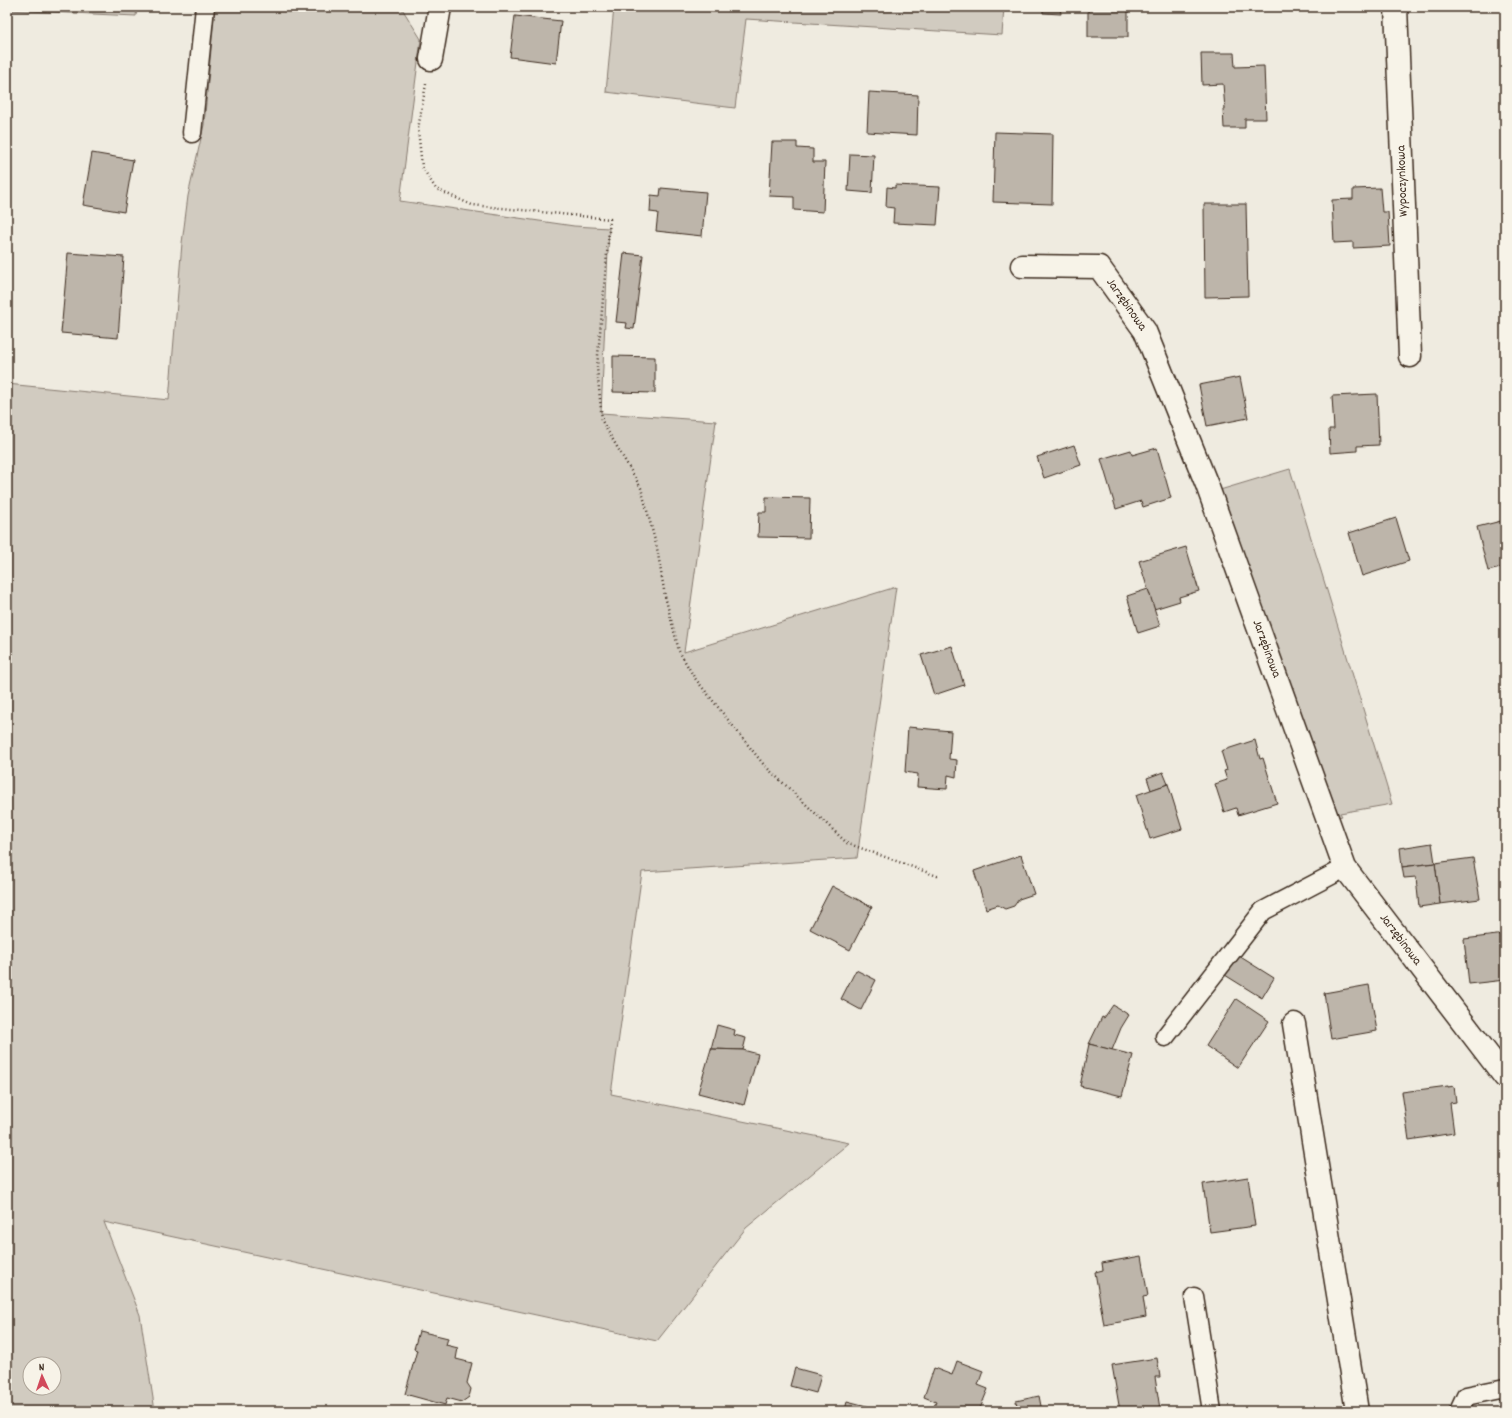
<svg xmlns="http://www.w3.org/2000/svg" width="1512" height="1418" viewBox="0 0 1512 1418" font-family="Dekko,sans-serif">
  <rect width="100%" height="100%" fill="#efebe0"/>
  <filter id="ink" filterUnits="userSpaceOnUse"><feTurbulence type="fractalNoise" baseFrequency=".025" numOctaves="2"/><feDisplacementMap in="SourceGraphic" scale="8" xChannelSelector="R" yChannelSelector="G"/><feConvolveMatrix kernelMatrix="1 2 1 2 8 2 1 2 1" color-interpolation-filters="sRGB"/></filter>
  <g filter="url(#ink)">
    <!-- green -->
    <g fill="#d1cbc0" stroke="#867a6f" fill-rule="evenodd">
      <polygon points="7,7 137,7 136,16 7,10"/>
      <path d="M215 7H401L421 39 400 201 574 226 609 228 601 413 716 421 684 652 896 587 857 858 642 872 611 1094 849 1143 746 1228 657 1341 104 1222 140 1315 155 1411H7V384L169 400 182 243 188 196 204 125ZM30 1364H54V1388H30Z"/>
      <polygon points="614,7 1004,7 1002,35 746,19 735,108 606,92"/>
      <polygon points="1290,469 1392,804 1340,813 1342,816 1334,818 1220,490"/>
    </g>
    <!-- building -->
    <g fill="#bdb5aa" stroke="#3b2a1e">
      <polygon points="1043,7 1060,7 1061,14 1043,13"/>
      <rect x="1088" y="7" width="40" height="30"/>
      <polygon points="515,16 561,21 556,63 510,57"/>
      <polygon points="1201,53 1234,53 1235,67 1264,66 1266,119 1245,119 1245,128 1224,128 1223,109 1225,109 1223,84 1202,85"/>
      <polygon points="869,92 918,95 917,135 867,132"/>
      <polygon points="995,132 1053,134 1052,204 993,202"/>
      <polygon points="772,142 797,142 797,148 813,149 813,162 825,162 823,212 794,210 794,197 769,196"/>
      <polygon points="92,153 133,160 124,212 83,205"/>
      <polygon points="850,154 874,155 872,193 848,191"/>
      <polygon points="895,185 940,187 937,225 893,223 894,208 886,207 887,187 895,188"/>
      <polygon points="661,188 706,192 702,236 656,231 658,213 650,212 651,195 660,196"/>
      <polygon points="1380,188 1382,212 1388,212 1390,246 1353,248 1353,242 1334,243 1332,200 1353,199 1353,189"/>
      <polygon points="1204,204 1246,204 1248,296 1205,297"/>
      <polygon points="68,253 124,257 118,338 61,333"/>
      <polygon points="624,253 643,255 634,329 626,328 627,323 616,322"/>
      <polygon points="613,356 655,357 655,393 613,392"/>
      <polygon points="1240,377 1248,418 1207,426 1199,385"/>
      <polygon points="1377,394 1379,445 1357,446 1357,451 1330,453 1329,429 1334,429 1332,396"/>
      <polygon points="1074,445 1081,465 1044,478 1037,457"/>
      <polygon points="1157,448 1171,498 1143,507 1141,501 1116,509 1101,459 1131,450 1132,455"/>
      <polygon points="766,497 810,498 809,538 758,537 759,512 766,512"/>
      <polygon points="1396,518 1409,561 1362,576 1349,533"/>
      <polygon points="1505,520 1505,567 1488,571 1477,527"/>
      <polygon points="1186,547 1199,591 1179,597 1180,601 1154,609 1139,561"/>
      <polygon points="1148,589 1160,626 1138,633 1127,596"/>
      <polygon points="952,646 964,685 934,695 921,655"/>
      <polygon points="908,727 951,731 949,759 957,760 956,777 948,775 947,789 917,787 918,774 905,772"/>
      <polygon points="1255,740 1260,759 1263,758 1277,803 1238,815 1236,808 1224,812 1215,784 1227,780 1224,771 1227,770 1221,751"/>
      <polygon points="1163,772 1168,784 1151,790 1147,778"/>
      <polygon points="1168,784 1182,829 1150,839 1136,795"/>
      <polygon points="1432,843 1435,863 1402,867 1400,848"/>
      <polygon points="1021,855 1034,894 1019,899 1014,906 1005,909 998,905 986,909 974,871"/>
      <polygon points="1473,858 1480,899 1440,904 1435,863"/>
      <polygon points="1435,863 1440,904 1419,907 1416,877 1404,878 1402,867"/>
      <polygon points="832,886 872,907 850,950 810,929"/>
      <polygon points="1505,934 1505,980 1469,984 1464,939"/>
      <polygon points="1239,956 1274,978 1262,998 1225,975"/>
      <polygon points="856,970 876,980 861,1010 841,999"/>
      <polygon points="1369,985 1377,1031 1331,1039 1324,993"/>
      <polygon points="1236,999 1269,1021 1238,1068 1206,1046"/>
      <polygon points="1113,1005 1129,1015 1121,1028 1112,1050 1089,1044 1102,1017 1104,1018"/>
      <polygon points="717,1025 735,1030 734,1035 746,1038 743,1050 711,1049"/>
      <polygon points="1089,1044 1133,1055 1122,1096 1080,1086"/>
      <polygon points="711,1049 743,1050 758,1054 744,1105 698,1093"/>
      <polygon points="1448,1086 1448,1087 1454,1086 1456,1102 1450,1103 1454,1133 1409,1140 1402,1092"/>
      <polygon points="1248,1177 1255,1226 1210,1232 1203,1184"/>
      <polygon points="1141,1256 1148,1296 1143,1297 1146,1317 1104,1325 1095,1272 1103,1270 1102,1263"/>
      <polygon points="419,1331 448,1338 446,1345 458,1348 456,1359 472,1363 467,1383 471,1389 469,1397 462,1402 447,1398 445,1405 405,1394 417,1350 414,1349"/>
      <polygon points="1157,1358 1160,1377 1155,1377 1160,1409 1120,1411 1112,1365"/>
      <polygon points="957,1361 983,1371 978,1385 988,1389 979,1411 932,1411 936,1402 924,1397 934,1368 952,1375"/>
      <polygon points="795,1368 821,1375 816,1393 790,1386"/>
      <polygon points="1039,1396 1042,1411 1018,1411 1016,1401"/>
      <polygon points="847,1401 886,1411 845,1411"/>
    </g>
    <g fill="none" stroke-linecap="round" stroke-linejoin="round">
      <defs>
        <g id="service">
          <polyline points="192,133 205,7"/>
          <polyline points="1165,1037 1263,911 1345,868"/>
          <polyline points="1194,1297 1212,1411"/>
          <polyline points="1459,1411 1466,1396 1505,1388"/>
        </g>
        <g id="minor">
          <polyline points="1396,7 1410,356"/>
          <polyline points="431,59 440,7"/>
          <polyline points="1022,266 1099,267 1145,331 1207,485 1345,868 1505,1077"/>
          <polyline points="1294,1024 1357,1411"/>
        </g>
      </defs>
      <!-- service casing -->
      <use href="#service" stroke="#3b2a1e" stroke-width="21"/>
      <!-- minor casing -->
      <use href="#minor" stroke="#3b2a1e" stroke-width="25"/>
      <!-- path -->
      <polyline stroke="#3b2a1e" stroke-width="2.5" stroke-dasharray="1 3" stroke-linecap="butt" points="426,84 418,129 422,167 436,189 472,205 610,219 597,367 602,421 641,488 657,548 665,596 679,651 694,677 764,765 847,843 940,877"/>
      <!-- service -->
      <use href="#service" stroke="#f7f3e8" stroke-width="18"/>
      <!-- minor -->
      <use href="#minor" stroke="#f7f3e8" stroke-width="22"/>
    </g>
  </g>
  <g text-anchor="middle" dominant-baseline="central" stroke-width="3.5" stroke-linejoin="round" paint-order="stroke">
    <!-- street labels -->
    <g font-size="13" fill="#3b2a1e" stroke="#f7f3e8">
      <text transform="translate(1403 181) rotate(-92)">Wypoczynkowa</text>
      <text transform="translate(1126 305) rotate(55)">Jarzębinowa</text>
      <text transform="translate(1266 649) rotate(70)">Jarzębinowa</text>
      <text transform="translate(1400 940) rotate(53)">Jarzębinowa</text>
    </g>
  </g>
  <!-- margin -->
  <rect width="1512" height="1418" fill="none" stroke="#f7f3e8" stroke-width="24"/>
  <rect x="12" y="12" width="1488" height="1394" fill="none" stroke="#3b2a1e" stroke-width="1.5" filter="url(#ink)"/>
  <!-- north arrow -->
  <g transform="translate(42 1376) rotate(357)"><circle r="19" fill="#f7f3e8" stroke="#aca397"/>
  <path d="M0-3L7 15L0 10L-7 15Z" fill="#d1495b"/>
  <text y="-6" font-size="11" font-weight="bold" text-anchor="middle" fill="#3b2a1e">N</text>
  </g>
</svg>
